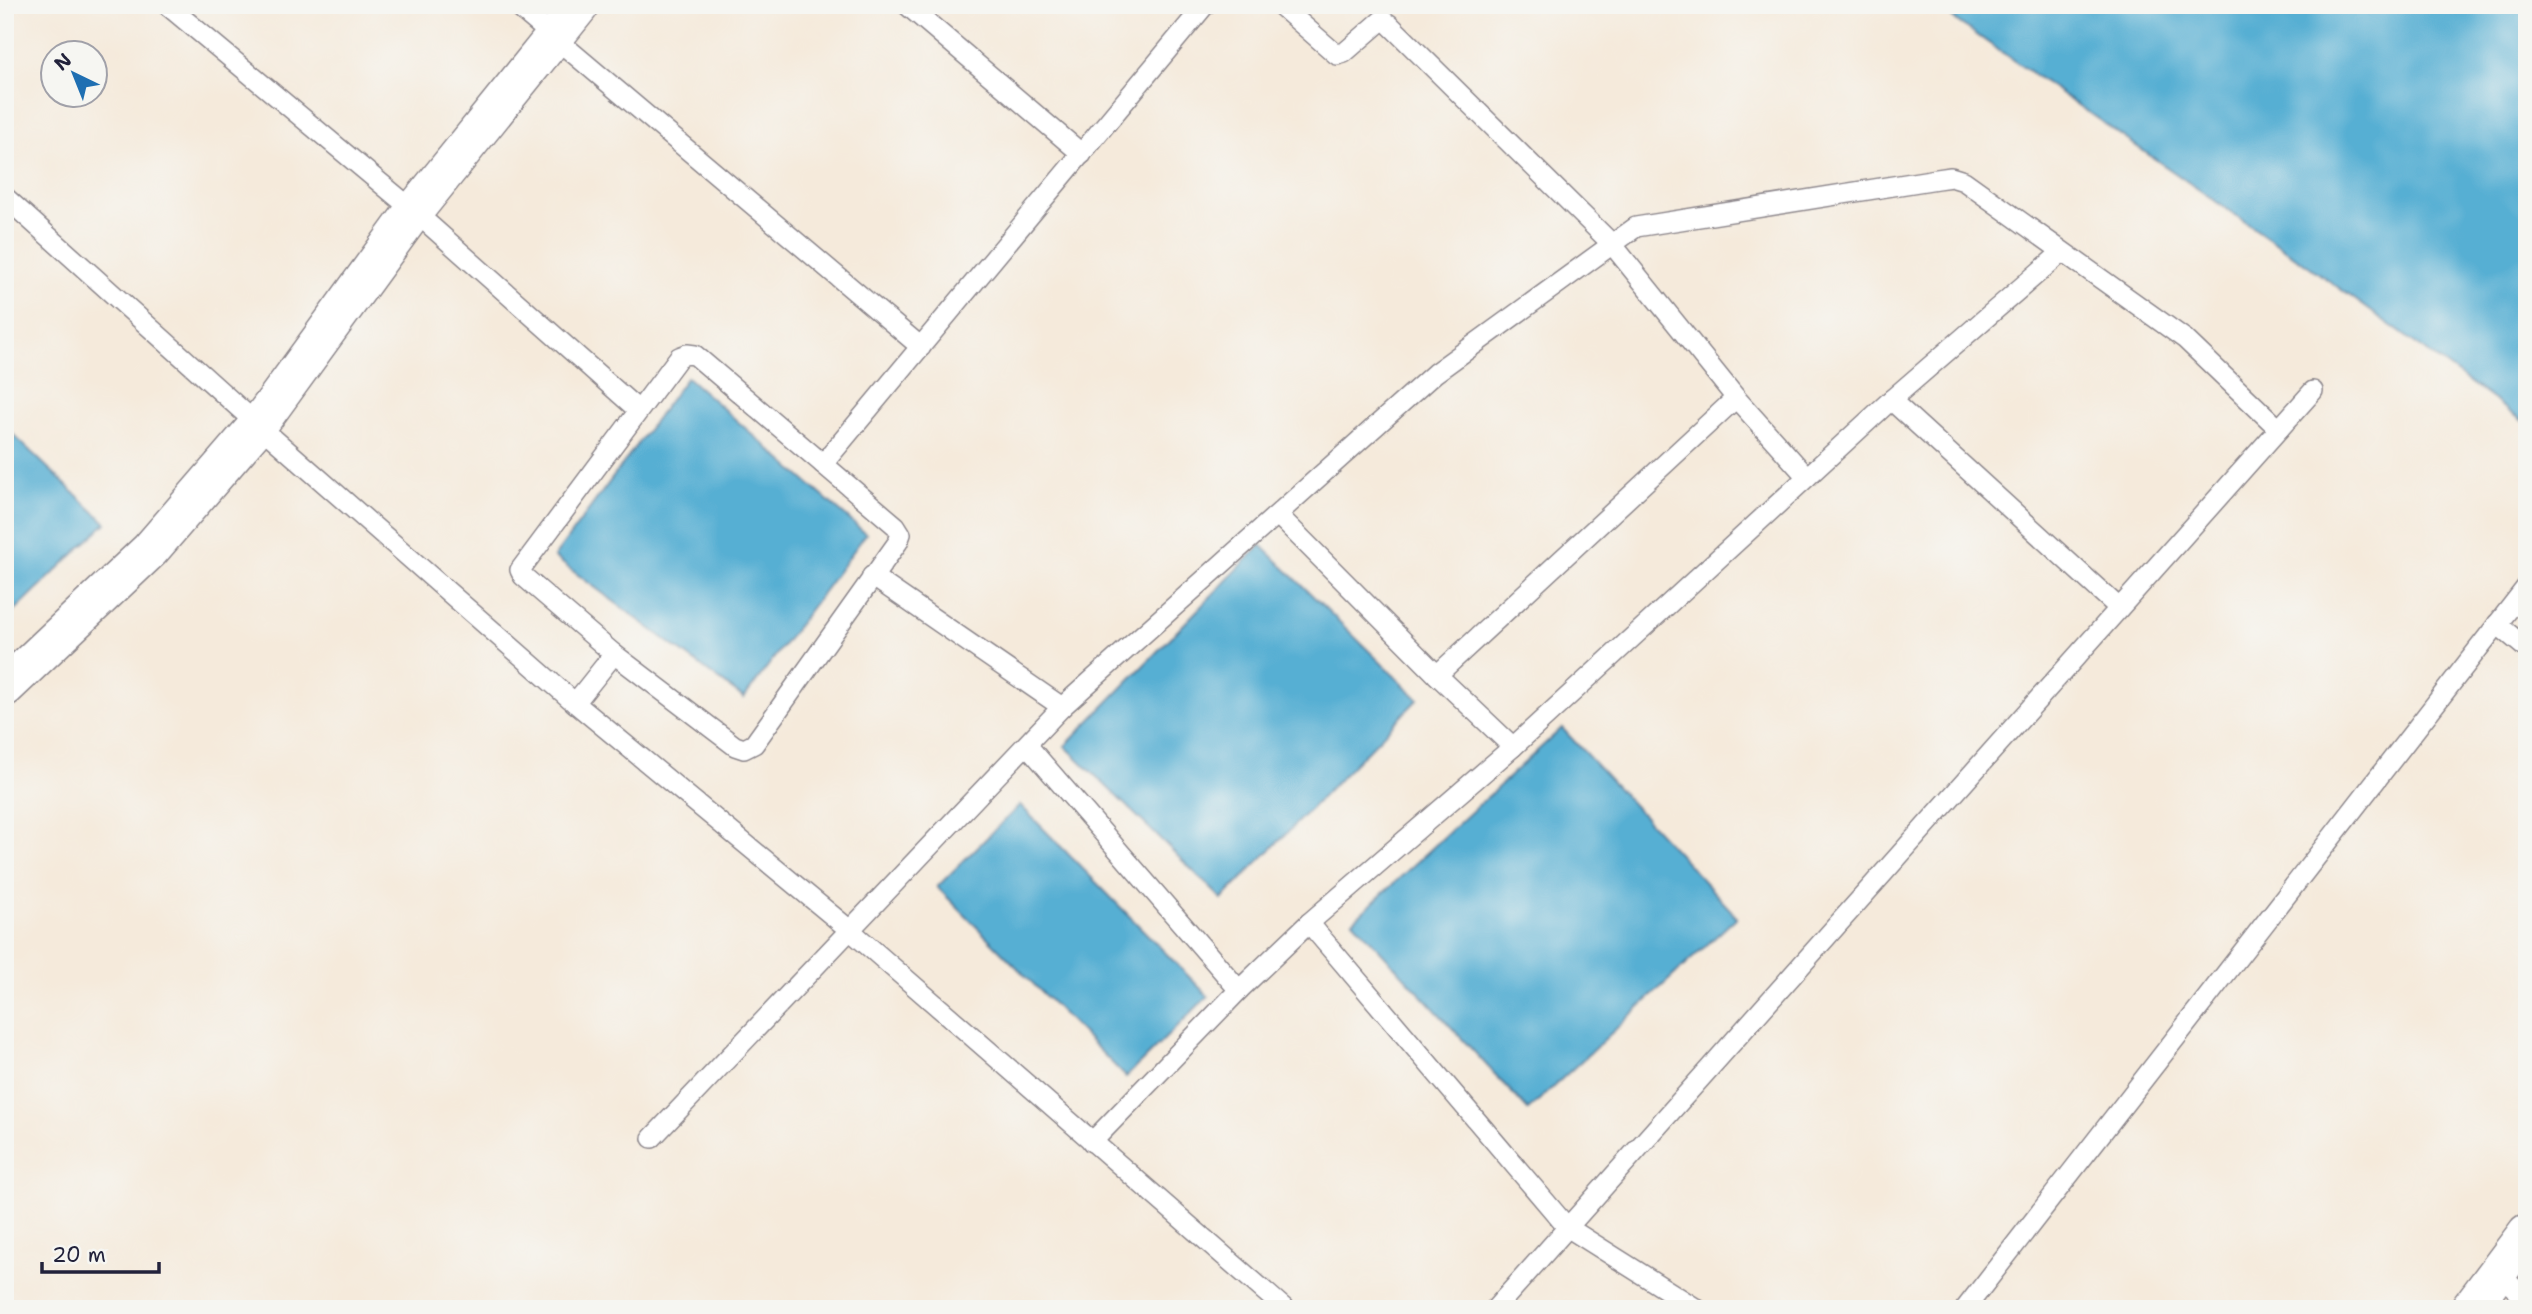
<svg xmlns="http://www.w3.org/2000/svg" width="2532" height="1314" viewBox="0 0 2532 1314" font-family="'Shantell Sans',sans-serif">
  <rect width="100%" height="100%" fill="#f6f6f2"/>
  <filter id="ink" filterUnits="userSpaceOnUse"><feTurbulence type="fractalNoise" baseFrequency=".0143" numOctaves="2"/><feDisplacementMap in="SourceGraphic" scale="14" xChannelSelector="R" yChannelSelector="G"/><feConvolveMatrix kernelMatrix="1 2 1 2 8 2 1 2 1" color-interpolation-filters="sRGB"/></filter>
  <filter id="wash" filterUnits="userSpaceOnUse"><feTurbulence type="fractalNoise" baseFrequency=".00686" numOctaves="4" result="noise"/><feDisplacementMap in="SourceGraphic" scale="28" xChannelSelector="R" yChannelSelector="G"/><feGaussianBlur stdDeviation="1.57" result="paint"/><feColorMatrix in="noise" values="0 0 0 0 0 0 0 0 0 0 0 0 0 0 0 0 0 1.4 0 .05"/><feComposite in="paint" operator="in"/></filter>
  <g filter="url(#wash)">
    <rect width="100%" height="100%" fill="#f5eadb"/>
    <!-- water -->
    <g fill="#56afd3" stroke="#3c6887" stroke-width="2">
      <polygon points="1934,5 2527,5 2527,424 2310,267"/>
      <polygon points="687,377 866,534 744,698 554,557"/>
      <polygon points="5,427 106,523 5,620"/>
      <polygon points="1261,545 1418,699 1222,899 1065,746"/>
      <polygon points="1562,728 1737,917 1528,1110 1353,921"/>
      <polygon points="1020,805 1208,996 1126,1077 937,887"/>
    </g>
  </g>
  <g filter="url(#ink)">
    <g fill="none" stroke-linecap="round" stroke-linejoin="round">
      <defs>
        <g id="service">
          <polyline points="167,5 414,211 638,410"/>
          <polyline points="516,5 921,347"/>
          <polyline points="907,5 1082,154"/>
          <polyline points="1280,5 1337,55 1344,53 1382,20 1389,24 1612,244 1736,398 1807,477"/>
          <polyline points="5,197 258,425 575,703 851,931 1285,1309"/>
          <polygon points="687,354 695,355 896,526 901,534 898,542 754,744 744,749 735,746 614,654 523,576 520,570 679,357"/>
          <polyline points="1891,400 2119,608"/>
          <polyline points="823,464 1205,5"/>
          <polyline points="1278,515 1437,675 1513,747"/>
          <polyline points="872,576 1062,707"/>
          <polyline points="2497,624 2527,649"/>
          <polyline points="1437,675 1736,398"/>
          <polyline points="575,703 614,654"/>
          <polyline points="1027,745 1239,990"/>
          <polyline points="1309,923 1567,1227 1697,1309"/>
          <polyline points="652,1138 1062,707 1435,373 1636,227 1937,179 1951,177 1964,181 2185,339 2279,429"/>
          <polyline points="1092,1142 1239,990 1309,923 1513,747 1891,400 2061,253"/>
          <polyline points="2496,1271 2527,1300"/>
          <polyline points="1495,1309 2313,391"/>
          <polyline points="1965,1309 2527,586"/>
        </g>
        <g id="minor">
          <polyline points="5,687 150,550 258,425 414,211 580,5"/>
          <polyline points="2470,1309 2527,1233"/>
        </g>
      </defs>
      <!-- service casing -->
      <use href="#service" stroke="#8c868b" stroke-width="22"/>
      <!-- minor casing -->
      <use href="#minor" stroke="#8c868b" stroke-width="41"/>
      <!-- service -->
      <use href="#service" stroke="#fff" stroke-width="19"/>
      <!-- minor -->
      <use href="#minor" stroke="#fff" stroke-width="38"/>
    </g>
  </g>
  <!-- margin -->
  <rect width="2532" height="1314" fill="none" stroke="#f6f6f2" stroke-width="28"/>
  <!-- north arrow -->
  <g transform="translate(74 74) rotate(317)"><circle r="33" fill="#f6f6f2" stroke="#a1a1a9" stroke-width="2"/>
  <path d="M0-5L12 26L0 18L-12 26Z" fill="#1f6fb2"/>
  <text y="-10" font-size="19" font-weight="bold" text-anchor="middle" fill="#22223b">N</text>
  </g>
  <!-- scale -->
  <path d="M42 1262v10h117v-10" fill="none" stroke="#22223b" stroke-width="3.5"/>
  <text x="52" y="1262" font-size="21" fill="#22223b" stroke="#f6f6f2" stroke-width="5" paint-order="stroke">20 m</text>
</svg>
